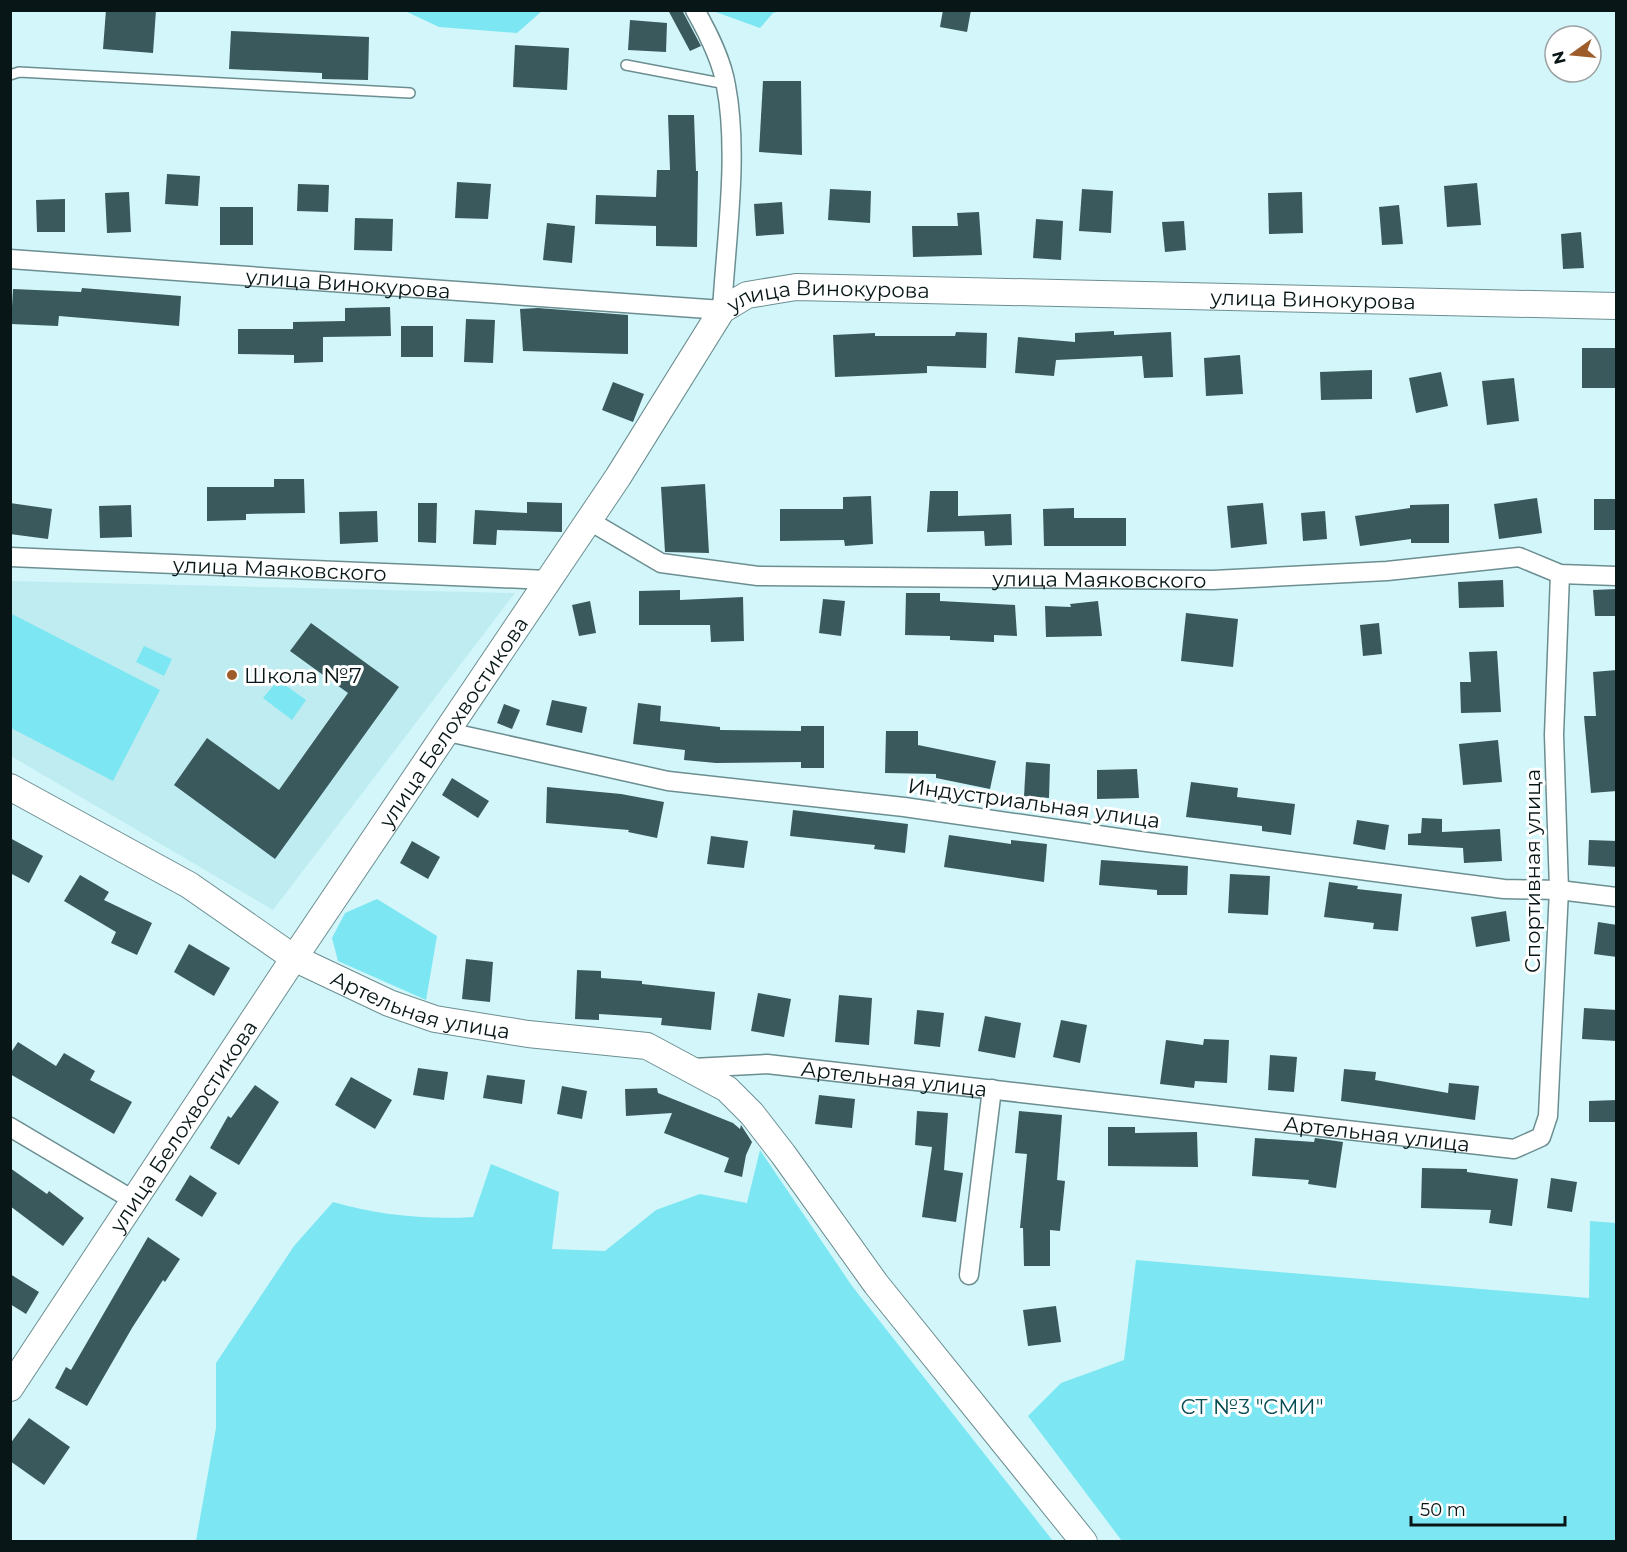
<svg xmlns="http://www.w3.org/2000/svg" width="1627" height="1552" viewBox="0 0 1627 1552" font-family="Montserrat,sans-serif">
  <rect width="100%" height="100%" fill="#d2f6fa"/>
  <!-- built -->
  <polygon fill="#beecf1" points="11,581 515,593 273,910 11,756"/>
  <!-- green -->
  <g fill="#7ce7f2">
    <polygon points="405,11 542,10 542,11 517,33 439,27"/>
    <polygon points="713,11 713,10 780,11 773,13 760,28"/>
    <polygon points="10,613 160,690 113,781 11,728"/>
    <polygon points="144,646 172,659 164,676 136,662"/>
    <polygon points="278,680 306,700 292,720 263,698"/>
    <polygon points="377,899 437,936 426,1000 338,961 332,938 345,913"/>
    <path d="M760 1150 852 1286 1053 1541H196L216 1428V1363L294 1246 333 1202C379 1215 426 1220 473 1217L491 1164 559 1192 552 1249 605 1251 656 1210 700 1194 747 1203Z"/>
    <polygon points="1590,1221 1616,1223 1616,1541 1122,1541 1028,1416 1061,1383 1124,1360 1136,1260 1589,1298"/>
  </g>
  <!-- building -->
  <g fill="#3a595d">
    <polygon points="106,10 156,10 153,53 103,49"/>
    <polygon points="668,10 682,10 701,46 690,51"/>
    <polygon points="943,10 971,10 967,32 940,27"/>
    <polygon points="630,20 667,23 666,52 628,50"/>
    <polygon points="231,31 369,37 368,80 322,79 322,73 229,69"/>
    <polygon points="515,45 569,48 567,90 513,87"/>
    <polygon points="763,81 801,81 802,155 759,152"/>
    <polygon points="668,115 694,115 696,171 698,171 697,247 656,246 656,226 595,224 596,195 656,197 657,170 670,170"/>
    <polygon points="167,174 200,176 198,206 165,204"/>
    <polygon points="457,182 491,184 488,219 455,218"/>
    <polygon points="1477,183 1481,225 1447,227 1444,186"/>
    <polygon points="298,184 329,185 328,212 297,211"/>
    <polygon points="830,189 871,191 870,223 828,220"/>
    <polygon points="1082,189 1113,191 1111,233 1079,231"/>
    <polygon points="129,192 131,232 107,233 105,193"/>
    <polygon points="1302,192 1303,233 1269,234 1268,193"/>
    <polygon points="65,199 65,232 37,232 36,200"/>
    <polygon points="782,202 784,234 756,236 754,204"/>
    <polygon points="1399,205 1403,244 1382,245 1379,207"/>
    <rect x="220" y="207" width="33" height="38"/>
    <polygon points="979,212 982,255 913,257 912,226 958,226 957,213"/>
    <polygon points="355,218 393,219 392,251 354,250"/>
    <polygon points="1036,219 1063,221 1061,260 1033,258"/>
    <polygon points="1184,221 1186,250 1165,252 1162,222"/>
    <polygon points="547,223 575,226 572,263 543,260"/>
    <polygon points="1581,232 1584,268 1563,269 1561,234"/>
    <polygon points="82,288 181,296 179,326 59,316 58,326 11,324 13,289 81,292"/>
    <polygon points="390,307 391,336 323,337 323,362 294,363 294,355 238,354 238,329 293,329 293,322 345,321 345,308"/>
    <polygon points="538,308 628,315 628,354 523,351 520,309"/>
    <polygon points="466,319 495,320 493,363 464,362"/>
    <rect x="401" y="326" width="32" height="31"/>
    <polygon points="1114,331 1114,335 1171,332 1173,377 1144,378 1142,356 1056,360 1054,376 1015,373 1018,337 1075,342 1075,333"/>
    <polygon points="956,332 987,333 986,368 927,366 927,373 835,377 833,335 875,333 875,336 955,336"/>
    <rect x="1582" y="348" width="35" height="40"/>
    <polygon points="1240,355 1243,394 1206,396 1204,358"/>
    <polygon points="1372,370 1372,399 1321,400 1320,372"/>
    <polygon points="1441,372 1448,406 1416,413 1409,378"/>
    <polygon points="1514,378 1519,421 1487,425 1482,381"/>
    <polygon points="613,382 644,394 633,422 602,410"/>
    <polygon points="274,479 304,479 305,513 246,514 246,520 207,521 207,487 274,487"/>
    <polygon points="705,484 709,553 665,552 661,487"/>
    <polygon points="930,491 958,491 958,516 1011,514 1012,545 985,546 984,531 927,532"/>
    <polygon points="871,496 873,544 845,546 844,540 780,541 780,509 843,509 843,497"/>
    <polygon points="1537,498 1542,533 1499,539 1494,504"/>
    <rect x="1594" y="499" width="23" height="31"/>
    <polygon points="527,502 562,503 562,532 497,530 496,545 473,544 475,510 527,513"/>
    <polygon points="10,503 52,509 48,539 10,534"/>
    <polygon points="418,503 437,503 436,543 418,542"/>
    <polygon points="1263,503 1267,544 1231,548 1227,506"/>
    <polygon points="1449,504 1449,543 1411,543 1411,539 1360,546 1355,516 1410,508 1410,505"/>
    <polygon points="131,505 132,537 100,538 99,506"/>
    <polygon points="1074,508 1074,518 1126,518 1126,546 1044,546 1043,509"/>
    <polygon points="377,511 378,542 340,544 339,512"/>
    <polygon points="1325,511 1327,539 1303,541 1301,513"/>
    <polygon points="1503,580 1504,607 1459,608 1458,582"/>
    <polygon points="1617,589 1617,616 1595,616 1593,590"/>
    <polygon points="680,590 680,600 743,597 744,641 711,642 710,625 639,625 639,591"/>
    <polygon points="906,593 940,593 940,601 1015,605 1017,636 994,635 994,642 950,640 950,636 905,635"/>
    <polygon points="823,599 845,601 841,636 819,633"/>
    <polygon points="590,601 596,633 579,636 572,605"/>
    <polygon points="1098,601 1102,636 1046,637 1045,606 1071,607 1070,604"/>
    <polygon points="1186,613 1238,619 1233,667 1181,661"/>
    <polygon points="311,623 399,687 275,859 174,785 207,738 279,790 348,693 290,651"/>
    <polygon points="1379,623 1382,654 1363,656 1360,625"/>
    <polygon points="1497,651 1501,712 1461,713 1460,682 1471,682 1469,652"/>
    <polygon points="1617,670 1617,791 1591,793 1584,716 1596,716 1593,672"/>
    <polygon points="552,700 587,707 582,733 546,725"/>
    <polygon points="638,703 661,706 660,721 720,727 720,730 801,731 801,726 824,726 824,768 801,768 801,762 716,763 684,760 685,750 633,744"/>
    <polygon points="504,704 520,710 512,729 497,723"/>
    <polygon points="886,731 918,731 918,745 996,761 990,789 936,778 936,774 885,773"/>
    <polygon points="1498,740 1502,782 1463,785 1459,744"/>
    <polygon points="1026,762 1050,764 1049,798 1024,796"/>
    <polygon points="1137,769 1139,798 1097,799 1097,770"/>
    <polygon points="452,778 489,801 478,818 442,795"/>
    <polygon points="1191,782 1238,788 1237,797 1295,804 1291,835 1262,831 1262,826 1186,817"/>
    <polygon points="547,787 621,794 664,802 657,838 628,832 629,830 546,823"/>
    <polygon points="793,810 908,824 905,853 874,849 875,845 790,836"/>
    <polygon points="1422,818 1442,819 1442,832 1500,829 1502,861 1464,863 1463,848 1408,845 1408,834 1421,833"/>
    <polygon points="1357,820 1389,825 1385,850 1353,844"/>
    <polygon points="949,835 1011,844 1011,840 1047,844 1044,882 944,867"/>
    <polygon points="711,836 748,841 744,868 707,864"/>
    <polygon points="10,838 43,856 29,883 10,873"/>
    <polygon points="1589,840 1617,841 1617,867 1588,865"/>
    <polygon points="412,841 440,857 428,879 400,863"/>
    <polygon points="1101,860 1188,866 1187,895 1157,895 1157,890 1099,885"/>
    <polygon points="1230,874 1270,876 1268,915 1228,913"/>
    <polygon points="80,875 109,892 104,900 152,923 137,955 111,943 116,932 64,901"/>
    <polygon points="1329,882 1358,886 1357,889 1402,894 1398,931 1373,929 1374,923 1324,917"/>
    <polygon points="1506,911 1510,941 1476,947 1471,917"/>
    <polygon points="1598,922 1617,925 1617,957 1594,954"/>
    <polygon points="189,944 230,968 214,996 174,972"/>
    <polygon points="466,959 493,962 490,1002 462,999"/>
    <polygon points="577,970 601,971 601,978 642,981 642,984 715,992 711,1030 661,1025 662,1018 599,1014 599,1020 575,1019"/>
    <polygon points="758,993 791,999 784,1037 751,1031"/>
    <polygon points="839,995 872,998 869,1045 835,1042"/>
    <polygon points="1584,1008 1617,1010 1617,1041 1582,1039"/>
    <polygon points="917,1010 944,1013 940,1047 914,1044"/>
    <polygon points="985,1016 1021,1023 1015,1058 978,1051"/>
    <polygon points="1061,1020 1087,1025 1080,1063 1053,1057"/>
    <polygon points="1204,1039 1229,1040 1227,1083 1195,1081 1194,1088 1160,1084 1166,1040 1203,1045"/>
    <polygon points="18,1042 56,1066 64,1053 95,1071 90,1080 132,1102 114,1134 10,1074 10,1054"/>
    <polygon points="1270,1055 1297,1057 1294,1092 1268,1090"/>
    <polygon points="418,1068 448,1072 444,1100 413,1095"/>
    <polygon points="1344,1069 1376,1072 1375,1080 1448,1093 1449,1083 1479,1086 1475,1120 1341,1101"/>
    <polygon points="487,1075 525,1080 522,1104 483,1098"/>
    <polygon points="351,1077 392,1100 375,1129 335,1105"/>
    <polygon points="255,1085 279,1102 239,1165 210,1148 228,1116 231,1118"/>
    <polygon points="562,1086 587,1091 582,1119 557,1114"/>
    <polygon points="657,1088 658,1093 733,1123 740,1129 741,1125 752,1142 746,1155 742,1177 724,1172 729,1158 664,1133 672,1113 626,1116 625,1089"/>
    <polygon points="819,1095 855,1099 852,1128 815,1124"/>
    <polygon points="1617,1100 1617,1122 1589,1122 1589,1101"/>
    <polygon points="917,1111 948,1113 944,1170 963,1173 956,1222 922,1217 932,1147 915,1145"/>
    <polygon points="1019,1111 1062,1115 1057,1180 1065,1181 1060,1231 1050,1230 1050,1266 1024,1266 1023,1228 1020,1228 1027,1154 1015,1153"/>
    <polygon points="1108,1127 1135,1127 1135,1133 1197,1132 1198,1167 1108,1166"/>
    <polygon points="1255,1138 1314,1142 1315,1138 1343,1142 1336,1188 1308,1184 1309,1180 1252,1176"/>
    <polygon points="10,1168 47,1194 49,1191 84,1218 63,1246 10,1206"/>
    <polygon points="1422,1168 1467,1169 1467,1172 1518,1179 1512,1226 1489,1223 1491,1210 1421,1208"/>
    <polygon points="190,1175 217,1193 202,1217 175,1200"/>
    <polygon points="1551,1178 1577,1182 1572,1212 1547,1208"/>
    <polygon points="148,1237 180,1259 165,1282 163,1280 132,1328 87,1406 55,1388 66,1367 71,1370"/>
    <polygon points="10,1274 39,1292 26,1314 10,1304"/>
    <polygon points="1056,1306 1061,1342 1028,1346 1023,1310"/>
    <polygon points="29,1418 70,1447 44,1485 10,1461 10,1444"/>
  </g>
  <g fill="none" stroke-linecap="round" stroke-linejoin="round">
    <defs>
      <g id="lane">
        <polyline points="626,65 726,84"/>
        <polyline points="10,75 19,72 410,93"/>
      </g>
      <g id="street">
        <path id="s1" d="M10 259 722 310C726 241 739 153 726 86 722 60 708 33 695 10"/>
        <path id="s2" d="M588 520 661 563 758 576 1213 580 1387 571 1519 557 1560 574 1616 576"/>
        <path id="s3" d="M10 557 548 580"/>
        <polyline points="448,732 668,781 904,807 1139,841 1504,889 1559,890 1616,897"/>
        <path id="s4" d="M693 1068 767 1064 1514 1149 1541 1137 1548 1116 1559 890 1554 735 1560 574"/>
        <polyline points="10,1127 133,1200"/>
        <polyline points="969,1275 992,1089"/>
      </g>
      <g id="secondary">
        <path id="s5" d="M10 787 189 885 294 958 389 1003 435 1019 528 1034 647 1046 727 1089 752 1114 783 1154 876 1284 1084 1542"/>
        <path id="s6" d="M10 1388 294 958 618 477 722 310 747 295 796 287 1616 306"/>
      </g>
    </defs>
    <!-- lane casing -->
    <use href="#lane" stroke="#6c8e91" stroke-width="12"/>
    <!-- street casing -->
    <use href="#street" stroke="#6c8e91" stroke-width="21"/>
    <!-- secondary casing -->
    <use href="#secondary" stroke="#6c8e91" stroke-width="28"/>
    <!-- lane -->
    <use href="#lane" stroke="#fff" stroke-width="9"/>
    <!-- street -->
    <use href="#street" stroke="#fff" stroke-width="18"/>
    <!-- secondary -->
    <use href="#secondary" stroke="#fff" stroke-width="26"/>
  </g>
  <!-- markers -->
  <circle fill="#9f5c2b" stroke="#fff" stroke-width="2" cx="232" cy="675" r="6"/>
  <g text-anchor="middle" dominant-baseline="central" stroke-width="6" stroke-linejoin="round" paint-order="stroke">
    <!-- street labels -->
    <g font-size="21" fill="#081617" stroke="#fff">
      <text stroke="none"><textPath href="#s1" startOffset="339">улица Винокурова</textPath></text>
      <text stroke="none"><textPath href="#s6" startOffset="1888">улица Винокурова</textPath></text>
      <text stroke="none"><textPath href="#s6" startOffset="1402">улица Винокурова</textPath></text>
      <text stroke="none"><textPath href="#s3" startOffset="270">улица Маяковского</textPath></text>
      <text stroke="none"><textPath href="#s2" startOffset="524">улица Маяковского</textPath></text>
      <text stroke="none"><textPath href="#s6" startOffset="800">улица Белохвостикова</textPath></text>
      <text transform="translate(1034 803) rotate(8)">Индустриальная улица</text>
      <text transform="translate(1532 871) rotate(-90)">Спортивная улица</text>
      <text stroke="none"><textPath href="#s5" startOffset="468">Артельная улица</textPath></text>
      <text stroke="none"><textPath href="#s4" startOffset="202">Артельная улица</textPath></text>
      <text stroke="none"><textPath href="#s6" startOffset="314">улица Белохвостикова</textPath></text>
      <text stroke="none"><textPath href="#s4" startOffset="688">Артельная улица</textPath></text>
    </g>
    <!-- poi labels -->
    <g font-size="21" fill="#081617" stroke="#fff" text-anchor="start">
      <text x="244" y="675">Школа №7</text>
    </g>
    <!-- park labels -->
    <g font-size="21" fill="#054c52" stroke="#fff">
      <text x="1252" y="1406">СТ №3 "СМИ"</text>
    </g>
  </g>
  <!-- border -->
  <rect width="1627" height="1552" fill="none" stroke="#081617" stroke-width="24"/>
  <!-- north arrow -->
  <g transform="translate(1573 54) rotate(255)"><circle r="28" fill="#ffffff" stroke="#9ca2a2" stroke-width="1.5"/>
  <path d="M0-4.5L10 22L0 15L-10 22Z" fill="#9f5c2b"/>
  <text y="-9" font-size="16" font-weight="bold" text-anchor="middle" fill="#081617">N</text>
  </g>
  <!-- scale -->
  <path d="M1411 1516v9h154v-9" fill="none" stroke="#081617" stroke-width="3"/>
  <text x="1420" y="1516" font-size="18" fill="#081617" stroke="#ffffff" stroke-width="4.5" paint-order="stroke">50 m</text>
</svg>
